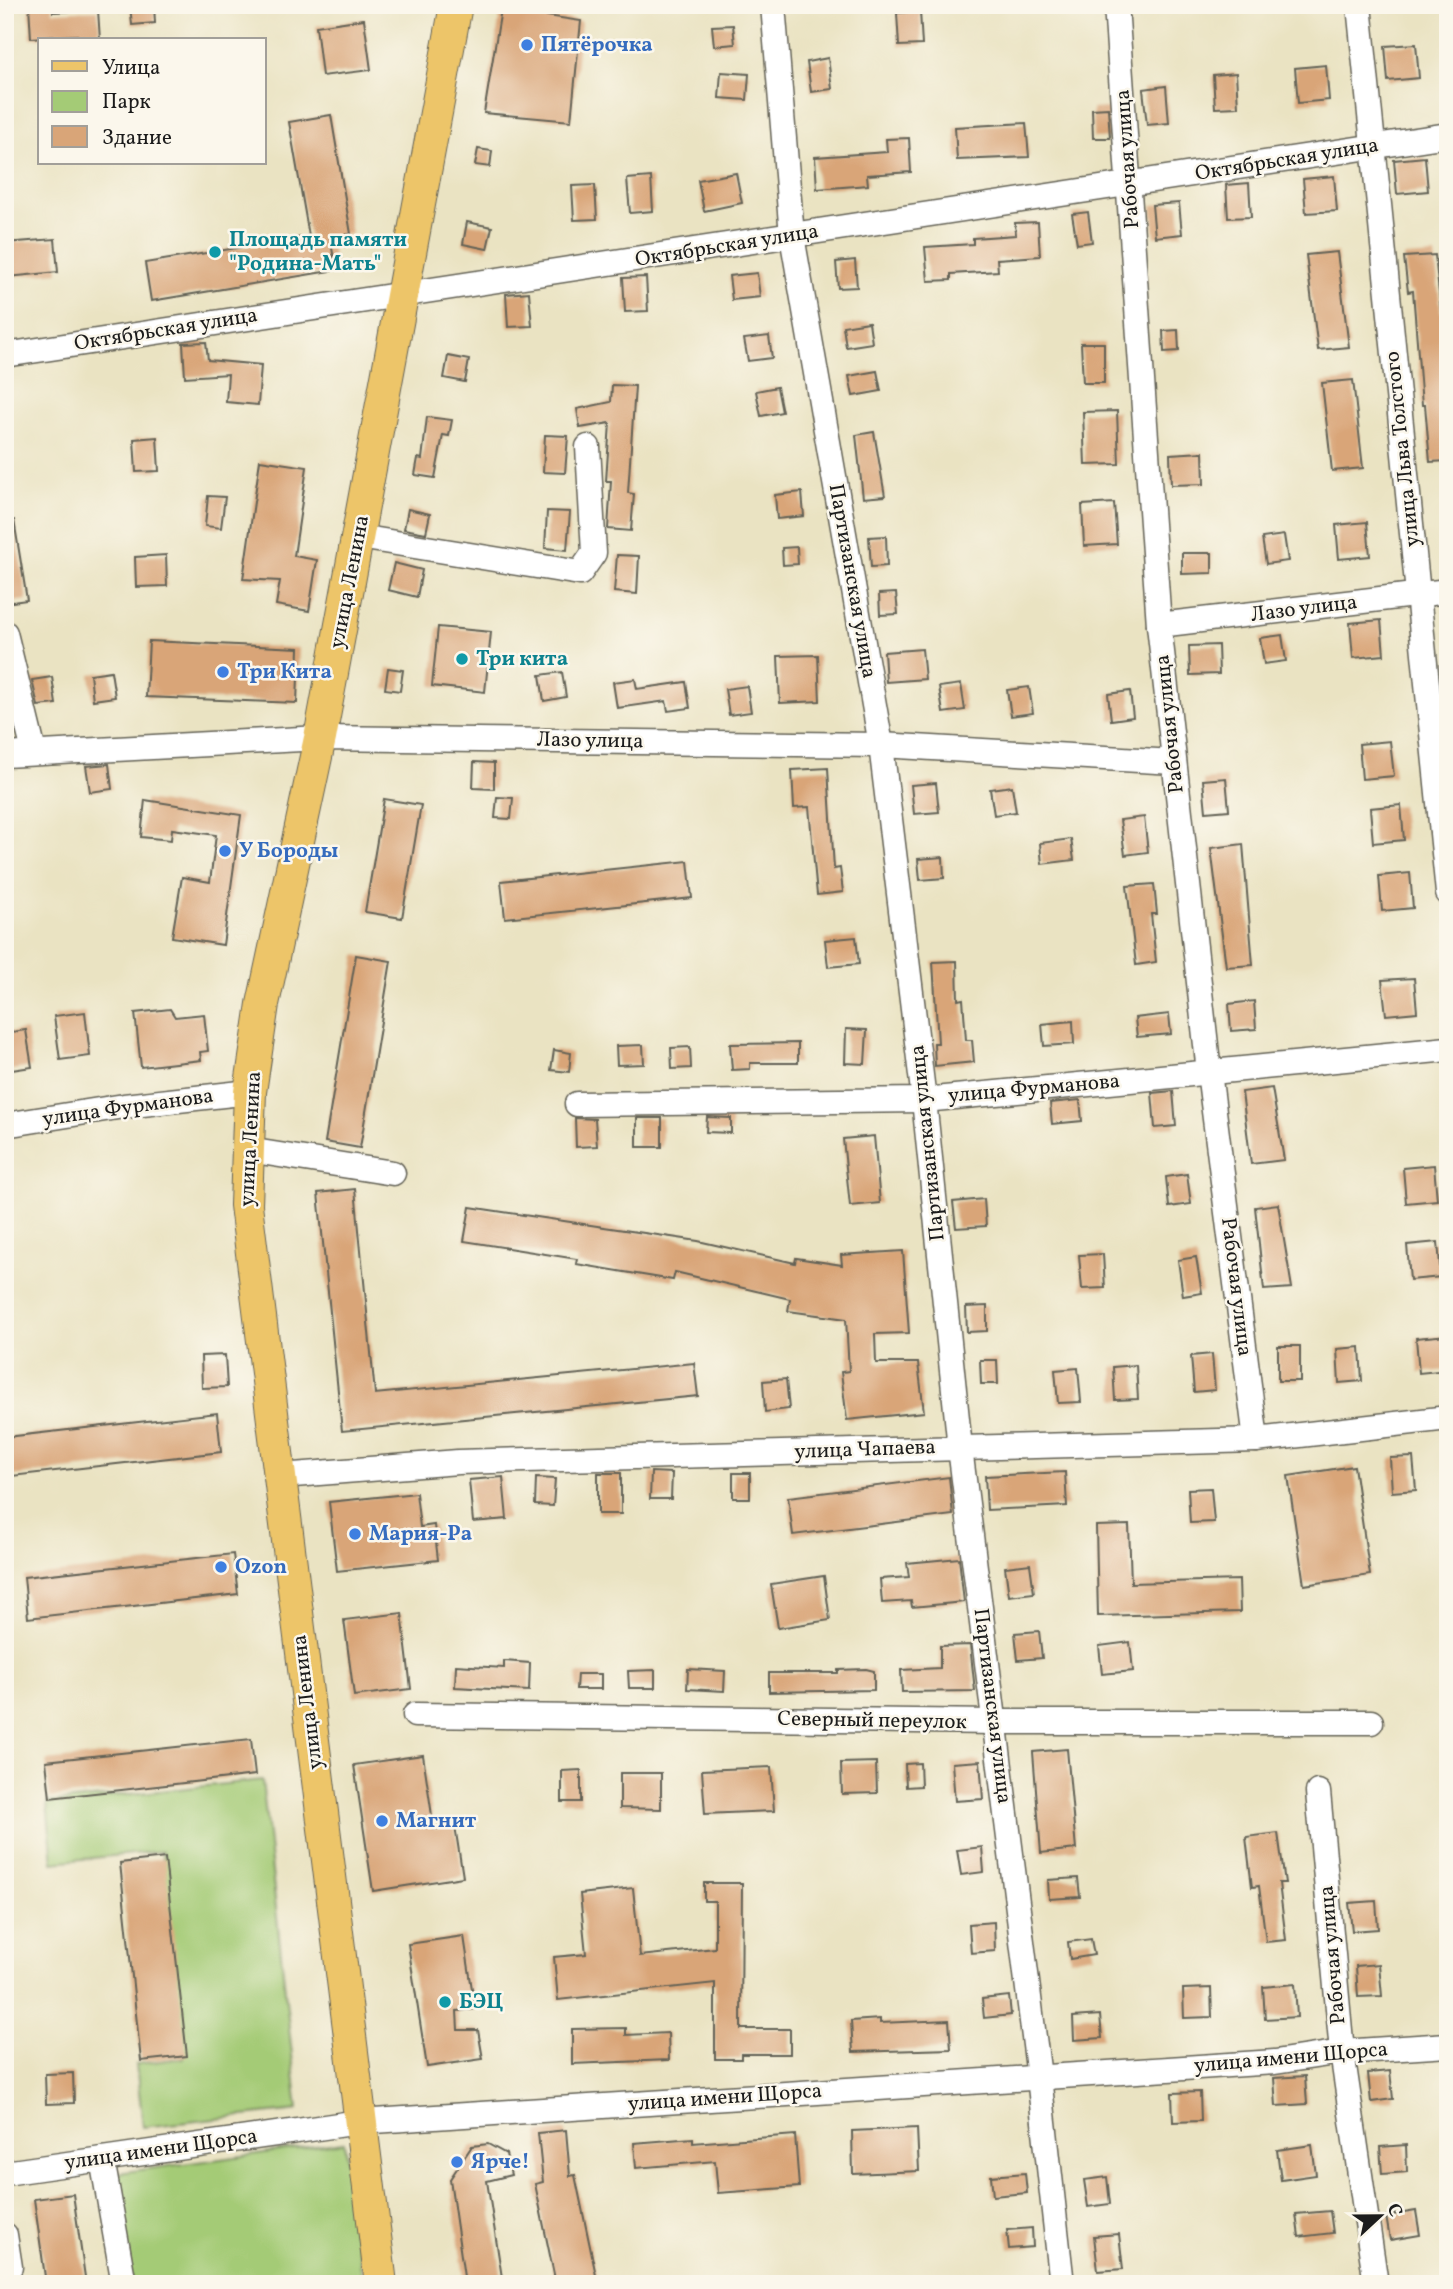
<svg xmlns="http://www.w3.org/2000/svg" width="1453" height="2289" viewBox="0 0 1453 2289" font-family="Vollkorn,serif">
  <rect width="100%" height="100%" fill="#fbf7ec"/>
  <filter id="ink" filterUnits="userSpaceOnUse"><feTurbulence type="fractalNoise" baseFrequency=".0143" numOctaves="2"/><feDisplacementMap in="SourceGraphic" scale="14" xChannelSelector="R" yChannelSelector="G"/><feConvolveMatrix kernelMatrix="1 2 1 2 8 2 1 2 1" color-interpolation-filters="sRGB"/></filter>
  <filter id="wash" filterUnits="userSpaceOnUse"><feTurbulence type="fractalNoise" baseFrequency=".00686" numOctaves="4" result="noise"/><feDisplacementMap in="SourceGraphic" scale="28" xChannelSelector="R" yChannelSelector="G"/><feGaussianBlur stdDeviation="1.57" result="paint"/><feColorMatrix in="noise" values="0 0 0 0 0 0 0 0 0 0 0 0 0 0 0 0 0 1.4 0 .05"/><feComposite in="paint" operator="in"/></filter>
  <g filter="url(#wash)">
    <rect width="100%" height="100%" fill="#eae3c2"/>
    <!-- green -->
    <g fill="#a4cb76" stroke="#607449" stroke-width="2">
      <polygon points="262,1780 298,2110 143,2127 136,2064 184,2058 162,1851 53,1862 47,1803"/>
      <polygon points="344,2142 363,2284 132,2284 117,2173"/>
    </g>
    <g id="blocks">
      <!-- building -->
      <g fill="#d9a578">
        <polygon points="29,5 53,5 53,12 98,10 100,40 77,40 77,35 31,38"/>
        <polygon points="130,5 154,5 155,23 132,25"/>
        <polygon points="501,9 581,21 571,121 484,113"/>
        <polygon points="920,11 922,45 899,46 897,13"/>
        <polygon points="364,19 371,70 322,76 316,26"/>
        <polygon points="733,25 735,44 714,46 712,26"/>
        <polygon points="1416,44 1419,78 1388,81 1385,46"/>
        <polygon points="828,58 832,89 811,92 807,62"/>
        <polygon points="1326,65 1329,100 1298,103 1295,68"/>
        <polygon points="721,72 749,74 747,100 719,98"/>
        <polygon points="1236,73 1238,107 1215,108 1213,75"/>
        <polygon points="1166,86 1169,123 1147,125 1143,89"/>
        <polygon points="1108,108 1110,138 1093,138 1092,109"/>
        <polygon points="331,115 351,234 330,237 336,270 151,301 145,263 309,236 289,122"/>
        <polygon points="1026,123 1029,157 957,160 955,127"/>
        <polygon points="909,138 911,172 867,175 868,185 817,189 815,157 887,152 886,139"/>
        <polygon points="478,149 492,151 490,167 475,165"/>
        <polygon points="1425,157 1428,191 1397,194 1394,160"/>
        <polygon points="736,173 742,203 704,211 698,180"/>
        <polygon points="1334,176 1337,211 1306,213 1303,179"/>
        <polygon points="651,177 653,211 630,213 627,179"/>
        <polygon points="1249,183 1251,217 1228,218 1226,185"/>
        <polygon points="595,185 597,219 574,220 572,186"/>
        <polygon points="1179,203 1182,234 1155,237 1152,205"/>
        <polygon points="1088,212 1092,242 1077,244 1072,214"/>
        <polygon points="467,222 492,227 487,249 463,244"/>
        <polygon points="1038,222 1040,256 997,259 998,271 951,274 951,280 928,281 925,247 973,244 973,238 1016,235 1015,223"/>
        <polygon points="55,239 58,272 8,277 5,243"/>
        <polygon points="1337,252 1349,347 1318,350 1306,255"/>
        <polygon points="1435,255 1441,312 1446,312 1448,329 1448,461 1430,462 1425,405 1422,405 1413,291 1408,292 1404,257"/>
        <polygon points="855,260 857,287 838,288 836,262"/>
        <polygon points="757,273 760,297 732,300 729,276"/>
        <polygon points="646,277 648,311 625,312 623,278"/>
        <polygon points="529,292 532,326 508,327 506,294"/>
        <polygon points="869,322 872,343 846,347 843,326"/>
        <polygon points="1178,330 1179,351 1164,352 1163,331"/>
        <polygon points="769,336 772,358 748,361 744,339"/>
        <polygon points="206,342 208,360 261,365 258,405 226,402 228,374 185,377 183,343"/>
        <polygon points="1081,343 1104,343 1104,383 1083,383"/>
        <polygon points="448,356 469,360 465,382 444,378"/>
        <polygon points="877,371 881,391 853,396 849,376"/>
        <polygon points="1353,380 1363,468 1332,471 1322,383"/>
        <polygon points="612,385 635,386 628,493 634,494 631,531 608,529 611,481 606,481 610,423 580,428 577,409 611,402"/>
        <polygon points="777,387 782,412 761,416 756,391"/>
        <polygon points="1117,411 1119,464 1085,465 1083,412"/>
        <polygon points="427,417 452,420 449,436 443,435 435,478 415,475 418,458 422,459"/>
        <polygon points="874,432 885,496 863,498 856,435"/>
        <polygon points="545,435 568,436 565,473 543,472"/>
        <polygon points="157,437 159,471 136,472 134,439"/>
        <polygon points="1203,452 1204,484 1171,485 1170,454"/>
        <polygon points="260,460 307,467 294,556 317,560 309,611 276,605 280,581 243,579"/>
        <polygon points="802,492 804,516 777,519 775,495"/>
        <polygon points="208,496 225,497 221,528 205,526"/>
        <polygon points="1114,503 1117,544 1084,546 1082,505"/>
        <polygon points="408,509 430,514 426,533 404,529"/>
        <polygon points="547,511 570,512 567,550 545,548"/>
        <polygon points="14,520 27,600 5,603 5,521"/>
        <polygon points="1367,522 1370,556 1339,559 1336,525"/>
        <polygon points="1284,535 1288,561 1266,564 1262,538"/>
        <polygon points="886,536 887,566 871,567 869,537"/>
        <polygon points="797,547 798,564 783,565 782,548"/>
        <polygon points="1182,553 1212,553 1212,573 1182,574"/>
        <polygon points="166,555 167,586 136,587 135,557"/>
        <polygon points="617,555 639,556 637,594 614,592"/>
        <polygon points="394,563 422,570 417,597 388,590"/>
        <polygon points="896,593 898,614 880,615 879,594"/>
        <polygon points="1381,620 1384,655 1353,658 1350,623"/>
        <polygon points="438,627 491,632 485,692 432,686"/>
        <polygon points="1282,635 1286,661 1264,664 1260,638"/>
        <polygon points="149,641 299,648 297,703 146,697"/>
        <polygon points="1218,645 1219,674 1190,675 1189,646"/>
        <polygon points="922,649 925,679 886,682 884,652"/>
        <polygon points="818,655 820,701 780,703 778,656"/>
        <polygon points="388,668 403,670 400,691 385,689"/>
        <polygon points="111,671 115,697 93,700 90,674"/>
        <polygon points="562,672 566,697 544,701 540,675"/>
        <polygon points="52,677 56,704 38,706 32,680"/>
        <polygon points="635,679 637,689 686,682 690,708 668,711 666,701 617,708 613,682"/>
        <polygon points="961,684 965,710 943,713 939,687"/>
        <polygon points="747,686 751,712 729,715 725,689"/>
        <polygon points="1029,687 1033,713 1011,716 1007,690"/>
        <polygon points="1130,691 1133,717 1111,720 1108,694"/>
        <polygon points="1390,741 1394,776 1362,779 1359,744"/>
        <polygon points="474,762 494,763 494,789 473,788"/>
        <polygon points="109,764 112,789 90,792 86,766"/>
        <polygon points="828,768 834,869 840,868 843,892 817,895 809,807 794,808 792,770"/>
        <polygon points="1226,778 1229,810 1206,812 1203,780"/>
        <polygon points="936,783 939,812 914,814 911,785"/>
        <polygon points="1012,786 1016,812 994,815 990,789"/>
        <polygon points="497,797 513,798 511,819 495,818"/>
        <polygon points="384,799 421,805 402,918 365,912"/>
        <polygon points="145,800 241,815 223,945 172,937 182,877 210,882 216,835 172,829 171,840 141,837"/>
        <polygon points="1401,805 1404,840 1373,843 1370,808"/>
        <polygon points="1144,817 1148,852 1125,855 1120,820"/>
        <polygon points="1071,839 1074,860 1042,864 1040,843"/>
        <polygon points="1243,844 1253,965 1226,967 1211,848"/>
        <polygon points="943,857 944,878 920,880 918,859"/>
        <polygon points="688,861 692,898 505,918 501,881"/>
        <polygon points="1410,873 1413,908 1382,911 1379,876"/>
        <polygon points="1154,884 1157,914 1151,914 1156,962 1136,965 1127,886"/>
        <polygon points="856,937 859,964 828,967 825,940"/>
        <polygon points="356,955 391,961 360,1148 325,1142"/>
        <polygon points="957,961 958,1000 963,999 966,1040 972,1040 974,1062 935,1066 934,1043 938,1043 933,962"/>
        <polygon points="1414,978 1417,1012 1386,1015 1382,980"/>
        <polygon points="1254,1001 1256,1029 1231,1031 1229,1004"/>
        <polygon points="170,1009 175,1017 204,1014 208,1051 200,1052 201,1060 141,1067 135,1013"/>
        <polygon points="85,1012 90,1056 60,1060 54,1016"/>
        <polygon points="1169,1014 1171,1034 1137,1037 1135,1018"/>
        <polygon points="1073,1021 1074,1044 1044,1046 1042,1024"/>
        <polygon points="846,1029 867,1030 865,1064 845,1063"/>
        <polygon points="26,1030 32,1067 5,1071 5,1033"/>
        <polygon points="798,1043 798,1063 750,1063 750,1069 732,1070 730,1044"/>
        <polygon points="643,1045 644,1064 617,1065 616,1046"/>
        <polygon points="690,1047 691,1068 672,1069 671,1048"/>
        <polygon points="554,1050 571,1053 569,1072 551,1070"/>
        <polygon points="1272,1088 1284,1160 1251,1164 1242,1092"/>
        <polygon points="1173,1091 1176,1126 1155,1128 1152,1093"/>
        <polygon points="1080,1100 1082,1121 1052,1124 1050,1103"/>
        <polygon points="707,1117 731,1118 731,1133 706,1132"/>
        <polygon points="575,1118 595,1119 597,1146 576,1147"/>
        <rect x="637" y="1118" width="25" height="29"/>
        <polygon points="874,1136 880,1203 850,1206 843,1139"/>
        <polygon points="1434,1165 1437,1200 1406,1203 1403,1168"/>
        <polygon points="1187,1174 1191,1204 1169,1207 1166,1177"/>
        <polygon points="355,1189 375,1394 694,1363 698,1396 342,1431 318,1193"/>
        <polygon points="984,1199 986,1226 956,1228 953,1202"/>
        <polygon points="1278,1204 1292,1288 1264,1290 1255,1207"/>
        <polygon points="470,1207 698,1241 795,1263 796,1258 842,1265 841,1255 903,1251 909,1333 875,1334 876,1363 918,1363 924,1412 847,1420 841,1372 849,1371 846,1319 788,1311 790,1299 675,1272 673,1280 576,1264 577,1259 464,1241"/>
        <polygon points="1438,1242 1441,1277 1410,1280 1407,1245"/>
        <polygon points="1103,1254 1105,1288 1082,1289 1079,1255"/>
        <polygon points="1196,1257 1202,1293 1183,1296 1178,1260"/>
        <polygon points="987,1306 987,1331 967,1332 966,1307"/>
        <polygon points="1448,1335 1448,1370 1419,1373 1416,1338"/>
        <rect x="1278" y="1346" width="22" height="35"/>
        <polygon points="1360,1347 1362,1381 1339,1383 1337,1349"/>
        <polygon points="1212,1354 1215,1390 1194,1392 1191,1356"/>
        <polygon points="225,1355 227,1387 202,1388 201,1356"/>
        <polygon points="980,1360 997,1360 998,1384 981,1384"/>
        <polygon points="1136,1365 1138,1399 1115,1400 1113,1367"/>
        <polygon points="1078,1368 1081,1402 1058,1403 1055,1370"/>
        <polygon points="786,1379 789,1409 765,1412 763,1381"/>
        <polygon points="217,1413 221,1452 12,1476 7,1437"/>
        <polygon points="1413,1457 1416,1490 1392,1492 1390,1458"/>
        <polygon points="1354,1466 1370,1575 1304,1585 1288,1476"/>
        <polygon points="651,1472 672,1473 671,1499 650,1499"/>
        <polygon points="1065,1472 1067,1506 987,1510 985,1476"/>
        <rect x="598" y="1473" width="23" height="41"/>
        <rect x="733" y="1473" width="17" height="25"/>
        <polygon points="503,1477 507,1519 473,1522 469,1480"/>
        <polygon points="949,1477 953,1515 793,1535 788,1497"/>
        <polygon points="536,1478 555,1479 553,1506 535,1505"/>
        <polygon points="1211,1488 1214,1522 1190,1523 1188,1489"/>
        <polygon points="416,1493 420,1527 434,1525 438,1560 337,1571 329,1502"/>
        <polygon points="1129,1525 1131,1583 1239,1580 1240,1612 1098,1616 1096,1526"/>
        <polygon points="233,1554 238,1594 28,1618 24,1577"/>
        <polygon points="959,1558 964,1602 912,1607 911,1601 882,1603 880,1579 909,1577 907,1563"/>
        <polygon points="1030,1564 1034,1593 1009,1596 1005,1567"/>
        <polygon points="824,1576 830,1620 778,1628 771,1584"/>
        <polygon points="402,1613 411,1689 354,1696 344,1620"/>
        <polygon points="1039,1631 1042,1658 1018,1660 1015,1633"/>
        <polygon points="1130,1642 1133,1671 1102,1674 1099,1646"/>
        <polygon points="970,1645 975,1691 902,1692 901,1670 940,1668 940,1646"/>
        <polygon points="504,1661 530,1663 529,1691 455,1687 456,1665 504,1668"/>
        <polygon points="688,1669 725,1671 724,1691 687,1689"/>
        <polygon points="866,1669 874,1671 874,1690 769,1692 769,1673 838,1673 838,1670"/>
        <polygon points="655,1670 655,1688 629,1688 628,1671"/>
        <polygon points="577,1674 601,1674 601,1689 576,1689"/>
        <polygon points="251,1739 255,1775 50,1798 46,1761"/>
        <polygon points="1067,1749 1076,1849 1041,1853 1033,1752"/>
        <polygon points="423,1755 434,1829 455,1826 463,1877 373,1891 354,1765"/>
        <polygon points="980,1761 983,1799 955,1801 952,1763"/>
        <polygon points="876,1762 877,1793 842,1794 841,1763"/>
        <polygon points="920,1763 921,1786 906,1787 905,1764"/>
        <polygon points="771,1767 774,1811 705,1814 702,1770"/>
        <polygon points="581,1770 581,1802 562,1802 562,1771"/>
        <polygon points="620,1773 661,1773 661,1809 620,1808"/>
        <polygon points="1278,1833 1285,1883 1279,1883 1286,1940 1266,1942 1259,1886 1252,1887 1246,1837"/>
        <polygon points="982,1847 984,1872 961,1875 957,1850"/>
        <polygon points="165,1858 187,2056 141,2061 120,1863"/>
        <polygon points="1078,1878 1080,1897 1049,1899 1048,1880"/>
        <polygon points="704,1883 742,1883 741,2029 790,2029 790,2054 741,2054 741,2059 715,2059 715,1983 558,2000 554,1957 586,1954 580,1894 633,1888 640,1956 715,1948 715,1901 704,1901"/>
        <polygon points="1376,1901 1378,1929 1352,1931 1349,1903"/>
        <polygon points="994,1922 995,1951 971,1953 969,1924"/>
        <polygon points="464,1936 475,2009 457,2011 458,2030 478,2030 483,2059 427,2067 408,1944"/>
        <polygon points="1091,1939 1094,1955 1070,1959 1068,1942"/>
        <polygon points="1379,1964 1382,1996 1358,1997 1356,1966"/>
        <polygon points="1295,1984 1297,2017 1265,2019 1263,1987"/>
        <polygon points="1211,1988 1212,2017 1184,2018 1183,1989"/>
        <polygon points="1009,1996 1011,2015 984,2018 982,1999"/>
        <polygon points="1100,2015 1102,2038 1074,2040 1073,2017"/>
        <polygon points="880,2019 880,2023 949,2020 951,2049 853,2052 851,2021"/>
        <polygon points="626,2028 626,2035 668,2033 669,2060 572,2064 572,2029"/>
        <polygon points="1390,2071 1393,2099 1371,2102 1368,2073"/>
        <polygon points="73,2073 74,2103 46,2104 45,2074"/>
        <polygon points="1305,2076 1307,2104 1276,2106 1274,2078"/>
        <polygon points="1200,2092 1201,2121 1173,2122 1172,2093"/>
        <polygon points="917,2128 919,2171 853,2174 852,2131"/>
        <polygon points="566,2130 570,2176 575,2175 597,2280 579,2284 556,2284 535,2184 543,2182 538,2133"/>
        <polygon points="795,2135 799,2187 718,2193 715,2161 636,2168 634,2143 693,2138 693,2143"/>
        <polygon points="488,2144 506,2154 511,2175 487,2181 503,2284 465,2284 450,2179 472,2146"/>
        <polygon points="1312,2145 1316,2175 1281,2180 1277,2150"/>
        <polygon points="1406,2145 1407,2172 1382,2174 1380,2147"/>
        <polygon points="1025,2173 1027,2193 993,2196 991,2176"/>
        <polygon points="1107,2177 1110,2204 1088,2207 1084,2180"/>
        <polygon points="73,2194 86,2284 46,2284 34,2199"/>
        <polygon points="1330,2211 1333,2233 1299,2237 1296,2214"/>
        <polygon points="1416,2211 1420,2235 1390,2240 1386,2216"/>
        <polygon points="1032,2228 1033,2247 1009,2249 1007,2230"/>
        <polygon points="1119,2234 1123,2269 1098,2271 1094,2236"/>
      </g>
    </g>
  </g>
  <g filter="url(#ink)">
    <use href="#blocks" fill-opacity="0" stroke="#646256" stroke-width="2"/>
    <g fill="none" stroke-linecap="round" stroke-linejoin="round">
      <defs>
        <g id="minor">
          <polyline points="773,5 792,236 881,745 924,1100 960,1448 1039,2077 1062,2284"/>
          <polyline points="1116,5 1159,625 1209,1072 1256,1440"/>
          <polyline points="1359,5 1448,893"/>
          <polyline points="5,355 1448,135"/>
          <polyline points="359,537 580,573 594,553 588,447"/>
          <polyline points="1159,625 1448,591"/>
          <polyline points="5,633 34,752"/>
          <polyline points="5,755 320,738 881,745 1174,762"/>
          <polyline points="577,1104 924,1100 1448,1049"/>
          <polyline points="5,1125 124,1106 250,1092"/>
          <polyline points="248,1150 393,1173"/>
          <polyline points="281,1476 458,1462 1256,1440 1448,1418"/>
          <polyline points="415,1715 995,1722 1371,1722"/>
          <polyline points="1318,1792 1342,2052 1376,2284"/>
          <polyline points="102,2159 124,2284"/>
          <polyline points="5,2173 359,2122 1275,2062 1342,2052 1448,2045"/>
          <polyline points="5,2235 10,2267 5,2268"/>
        </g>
        <polyline id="major" points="381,2284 246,1205 250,1092 263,1004 320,738 456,5"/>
      </defs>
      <!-- minor casing -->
      <use href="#minor" stroke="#646256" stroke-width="27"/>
      <!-- major casing -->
      <use href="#major" stroke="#646256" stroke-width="34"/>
      <!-- minor -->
      <use href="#minor" stroke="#fff" stroke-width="24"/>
      <!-- major -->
      <use href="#major" stroke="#edc569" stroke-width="32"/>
    </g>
  </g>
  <!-- markers -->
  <g fill="#3f7fe0" stroke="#fbf7ec" stroke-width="2.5">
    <circle cx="527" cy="45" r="7"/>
    <circle cx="223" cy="672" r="7"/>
    <circle cx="225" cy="851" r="7"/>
    <circle cx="355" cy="1534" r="7"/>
    <circle cx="221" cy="1567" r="7"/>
    <circle cx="382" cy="1821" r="7"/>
    <circle cx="457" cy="2162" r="7"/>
  </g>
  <g fill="#0f9aa8" stroke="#fbf7ec" stroke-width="2.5">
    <circle cx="215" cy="252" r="7"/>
    <circle cx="462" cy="659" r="7"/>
    <circle cx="445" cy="2002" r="7"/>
  </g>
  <g text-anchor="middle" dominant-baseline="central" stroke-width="5" stroke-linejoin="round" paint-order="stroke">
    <!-- shop labels -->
    <g font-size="21" font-weight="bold" fill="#366cbe" stroke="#fbf7ec" text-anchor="start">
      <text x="541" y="45">Пятёрочка</text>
      <text x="237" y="672">Три Кита</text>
      <text x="239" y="851">У Бороды</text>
      <text x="369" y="1534">Мария-Ра</text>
      <text x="235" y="1567">Ozon</text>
      <text x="396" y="1821">Магнит</text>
      <text x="471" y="2162">Ярче!</text>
    </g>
    <!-- street labels -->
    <g font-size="21" fill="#1c1c1c" stroke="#fbf7ec">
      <text transform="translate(1128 159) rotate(-94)">Рабочая улица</text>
      <text transform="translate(1287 160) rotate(-9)">Октябрьская улица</text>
      <text transform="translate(727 246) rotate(-9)">Октябрьская улица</text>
      <text transform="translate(166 330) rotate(-9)">Октябрьская улица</text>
      <text transform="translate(1403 449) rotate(-96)">улица Льва Толстого</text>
      <text transform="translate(852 581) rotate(80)">Партизанская улица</text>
      <text transform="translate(350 582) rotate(-79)">улица Ленина</text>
      <text transform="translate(1304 609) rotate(-7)">Лазо улица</text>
      <text transform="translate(1170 724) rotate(-96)">Рабочая улица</text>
      <text transform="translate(590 741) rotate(1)">Лазо улица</text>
      <text transform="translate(1034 1089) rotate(-5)">улица Фурманова</text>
      <text transform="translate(128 1108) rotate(-8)">улица Фурманова</text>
      <text transform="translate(251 1139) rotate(-87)">улица Ленина</text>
      <text transform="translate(928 1143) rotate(-96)">Партизанская улица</text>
      <text transform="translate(1236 1287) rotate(83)">Рабочая улица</text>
      <text transform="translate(865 1450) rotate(-2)">улица Чапаева</text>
      <text transform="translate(308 1702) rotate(-97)">улица Ленина</text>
      <text transform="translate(992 1706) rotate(83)">Партизанская улица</text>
      <text transform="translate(872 1721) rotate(1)">Северный переулок</text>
      <text transform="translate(1333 1955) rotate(-95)">Рабочая улица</text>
      <text transform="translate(1291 2058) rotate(-5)">улица имени Щорса</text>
      <text transform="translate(725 2098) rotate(-4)">улица имени Щорса</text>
      <text transform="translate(161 2150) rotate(-8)">улица имени Щорса</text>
    </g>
    <!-- culture labels -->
    <g font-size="21" font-weight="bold" fill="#0d838f" stroke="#fbf7ec" text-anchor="start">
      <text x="229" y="240">Площадь памяти<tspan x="229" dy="24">"Родина-Мать"</tspan></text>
      <text x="476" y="659">Три кита</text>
      <text x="459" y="2002">БЭЦ</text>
    </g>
  </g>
  <!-- margin -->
  <rect width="1453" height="2289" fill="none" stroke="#fbf7ec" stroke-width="28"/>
  <!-- legend -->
  <rect x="38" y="38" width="228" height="126" fill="#fbf7ec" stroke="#a29f99" stroke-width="2"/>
  <rect x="52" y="61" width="35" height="10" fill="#edc569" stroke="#a29f99" stroke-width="2"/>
  <text x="102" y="74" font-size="21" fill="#1c1c1c">Улица</text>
  <rect x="52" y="91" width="35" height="21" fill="#a4cb76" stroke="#a29f99" stroke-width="2"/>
  <text x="102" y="108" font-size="21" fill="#1c1c1c">Парк</text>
  <rect x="52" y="126" width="35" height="21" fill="#d9a578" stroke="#a29f99" stroke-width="2"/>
  <text x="102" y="144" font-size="21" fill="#1c1c1c">Здание</text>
  <!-- north arrow -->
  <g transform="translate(1380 2216) rotate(68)" stroke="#fbf7ec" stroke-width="5" paint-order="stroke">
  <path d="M0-5L12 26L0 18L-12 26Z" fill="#1c1c1c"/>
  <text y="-10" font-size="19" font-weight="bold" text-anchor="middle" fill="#1c1c1c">С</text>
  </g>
</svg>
